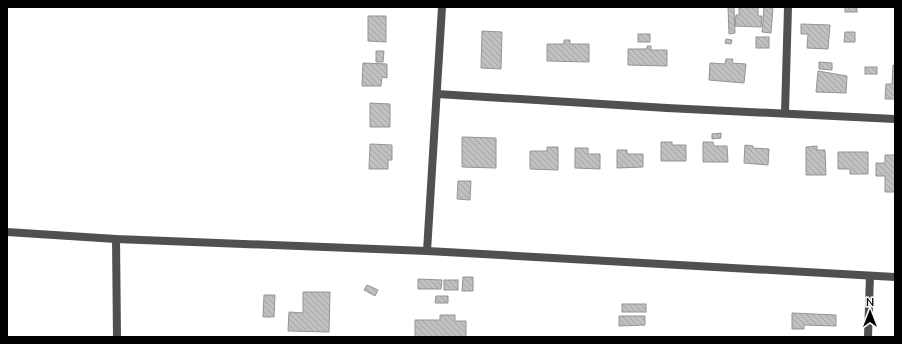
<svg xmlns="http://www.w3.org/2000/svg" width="902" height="344" viewBox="0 0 902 344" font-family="'Nunito Sans',sans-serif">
  <defs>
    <pattern id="building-back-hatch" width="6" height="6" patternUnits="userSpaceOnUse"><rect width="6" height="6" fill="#c0c0c0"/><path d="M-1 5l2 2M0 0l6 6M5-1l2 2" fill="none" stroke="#a3a3a3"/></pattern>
  </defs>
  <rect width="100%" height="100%" fill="#fff"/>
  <!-- building -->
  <g fill="url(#building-back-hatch)" stroke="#949494">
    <polygon points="728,7 734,7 735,33 729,34"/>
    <polygon points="739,7 758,7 758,16 762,16 761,27 735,26 736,15 739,15"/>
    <polygon points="764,7 773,7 771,33 762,32"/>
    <rect x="845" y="7" width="12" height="5"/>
    <polygon points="368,16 386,16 386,42 368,41"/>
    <polygon points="801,24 830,25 828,49 807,48 808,34 801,34"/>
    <polygon points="482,31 502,32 501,69 481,68"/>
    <polygon points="845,32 855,32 855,42 844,42"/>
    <rect x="638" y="34" width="12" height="8"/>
    <rect x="756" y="37" width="13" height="11"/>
    <polygon points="726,39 732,40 731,44 725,43"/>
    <polygon points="564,40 570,40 570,44 589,44 589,62 547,61 547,44 564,44"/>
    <polygon points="647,46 651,46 651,50 667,50 667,66 628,65 628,49 647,49"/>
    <polygon points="376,51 384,51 383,62 376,62"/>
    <polygon points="726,59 733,59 732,63 746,64 744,83 709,80 710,63 725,64"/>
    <polygon points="819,62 832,63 832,70 819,69"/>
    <polygon points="363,63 387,64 387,78 382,77 381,86 362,86"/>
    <polygon points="893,65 895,65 895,99 885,99 886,84 892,84"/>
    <rect x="865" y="67" width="12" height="7"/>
    <polygon points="818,71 847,76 846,93 816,92"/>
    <polygon points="370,103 390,104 390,127 370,127"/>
    <polygon points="721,133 721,138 712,139 712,134"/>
    <polygon points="462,137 496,138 496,168 462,167"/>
    <polygon points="661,142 672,142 672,145 686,145 686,161 661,161"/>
    <polygon points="703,142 713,142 714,146 727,146 728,162 703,162"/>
    <polygon points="370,144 392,145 392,160 388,160 388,169 369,169"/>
    <polygon points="745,145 753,146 753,148 769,149 768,165 744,163"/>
    <polygon points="817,146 817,150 825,150 826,175 806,175 806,147"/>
    <polygon points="547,147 558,147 558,170 530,169 530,151 547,151"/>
    <polygon points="575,148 588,148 588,154 600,154 600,169 575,168"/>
    <polygon points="617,150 627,150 627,154 643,154 643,167 617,168"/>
    <polygon points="838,152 868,152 868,174 850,174 850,169 838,169"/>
    <polygon points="885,155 895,155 895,192 885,192 885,176 876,176 876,163 885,163"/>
    <polygon points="458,181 471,181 470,200 457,199"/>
    <polygon points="463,277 473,277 473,291 462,291"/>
    <polygon points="418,279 442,280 441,289 418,289"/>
    <rect x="444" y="280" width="14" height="10"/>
    <polygon points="367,285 378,290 375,296 364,290"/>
    <polygon points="303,292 330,292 329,332 288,331 289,312 303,313"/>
    <polygon points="264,295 275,295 274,317 263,317"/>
    <polygon points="436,296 448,296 448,303 435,303"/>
    <rect x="622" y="304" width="24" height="8"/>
    <polygon points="792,313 836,315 836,326 804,325 804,329 792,329"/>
    <polygon points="440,315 455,315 455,321 466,321 466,337 415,337 415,320 440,320"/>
    <polygon points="619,316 645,316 645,325 619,326"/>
  </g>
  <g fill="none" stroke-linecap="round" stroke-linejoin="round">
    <!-- street -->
    <g stroke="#505050" stroke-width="8">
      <polyline points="437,94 667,108 895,119"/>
      <polyline points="785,113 788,7"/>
      <polyline points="7,232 116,239 427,251 895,277"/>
      <polyline points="116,239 117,337"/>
      <polyline points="427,251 442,7"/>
      <polyline points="868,337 870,276"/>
    </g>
  </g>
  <!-- border -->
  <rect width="902" height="344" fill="none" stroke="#000000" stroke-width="16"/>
  <!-- north arrow -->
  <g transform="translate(870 312)" stroke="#ffffff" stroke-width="3" paint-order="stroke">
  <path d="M0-3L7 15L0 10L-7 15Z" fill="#000000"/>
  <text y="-6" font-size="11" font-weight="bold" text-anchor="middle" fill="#000000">N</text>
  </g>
</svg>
